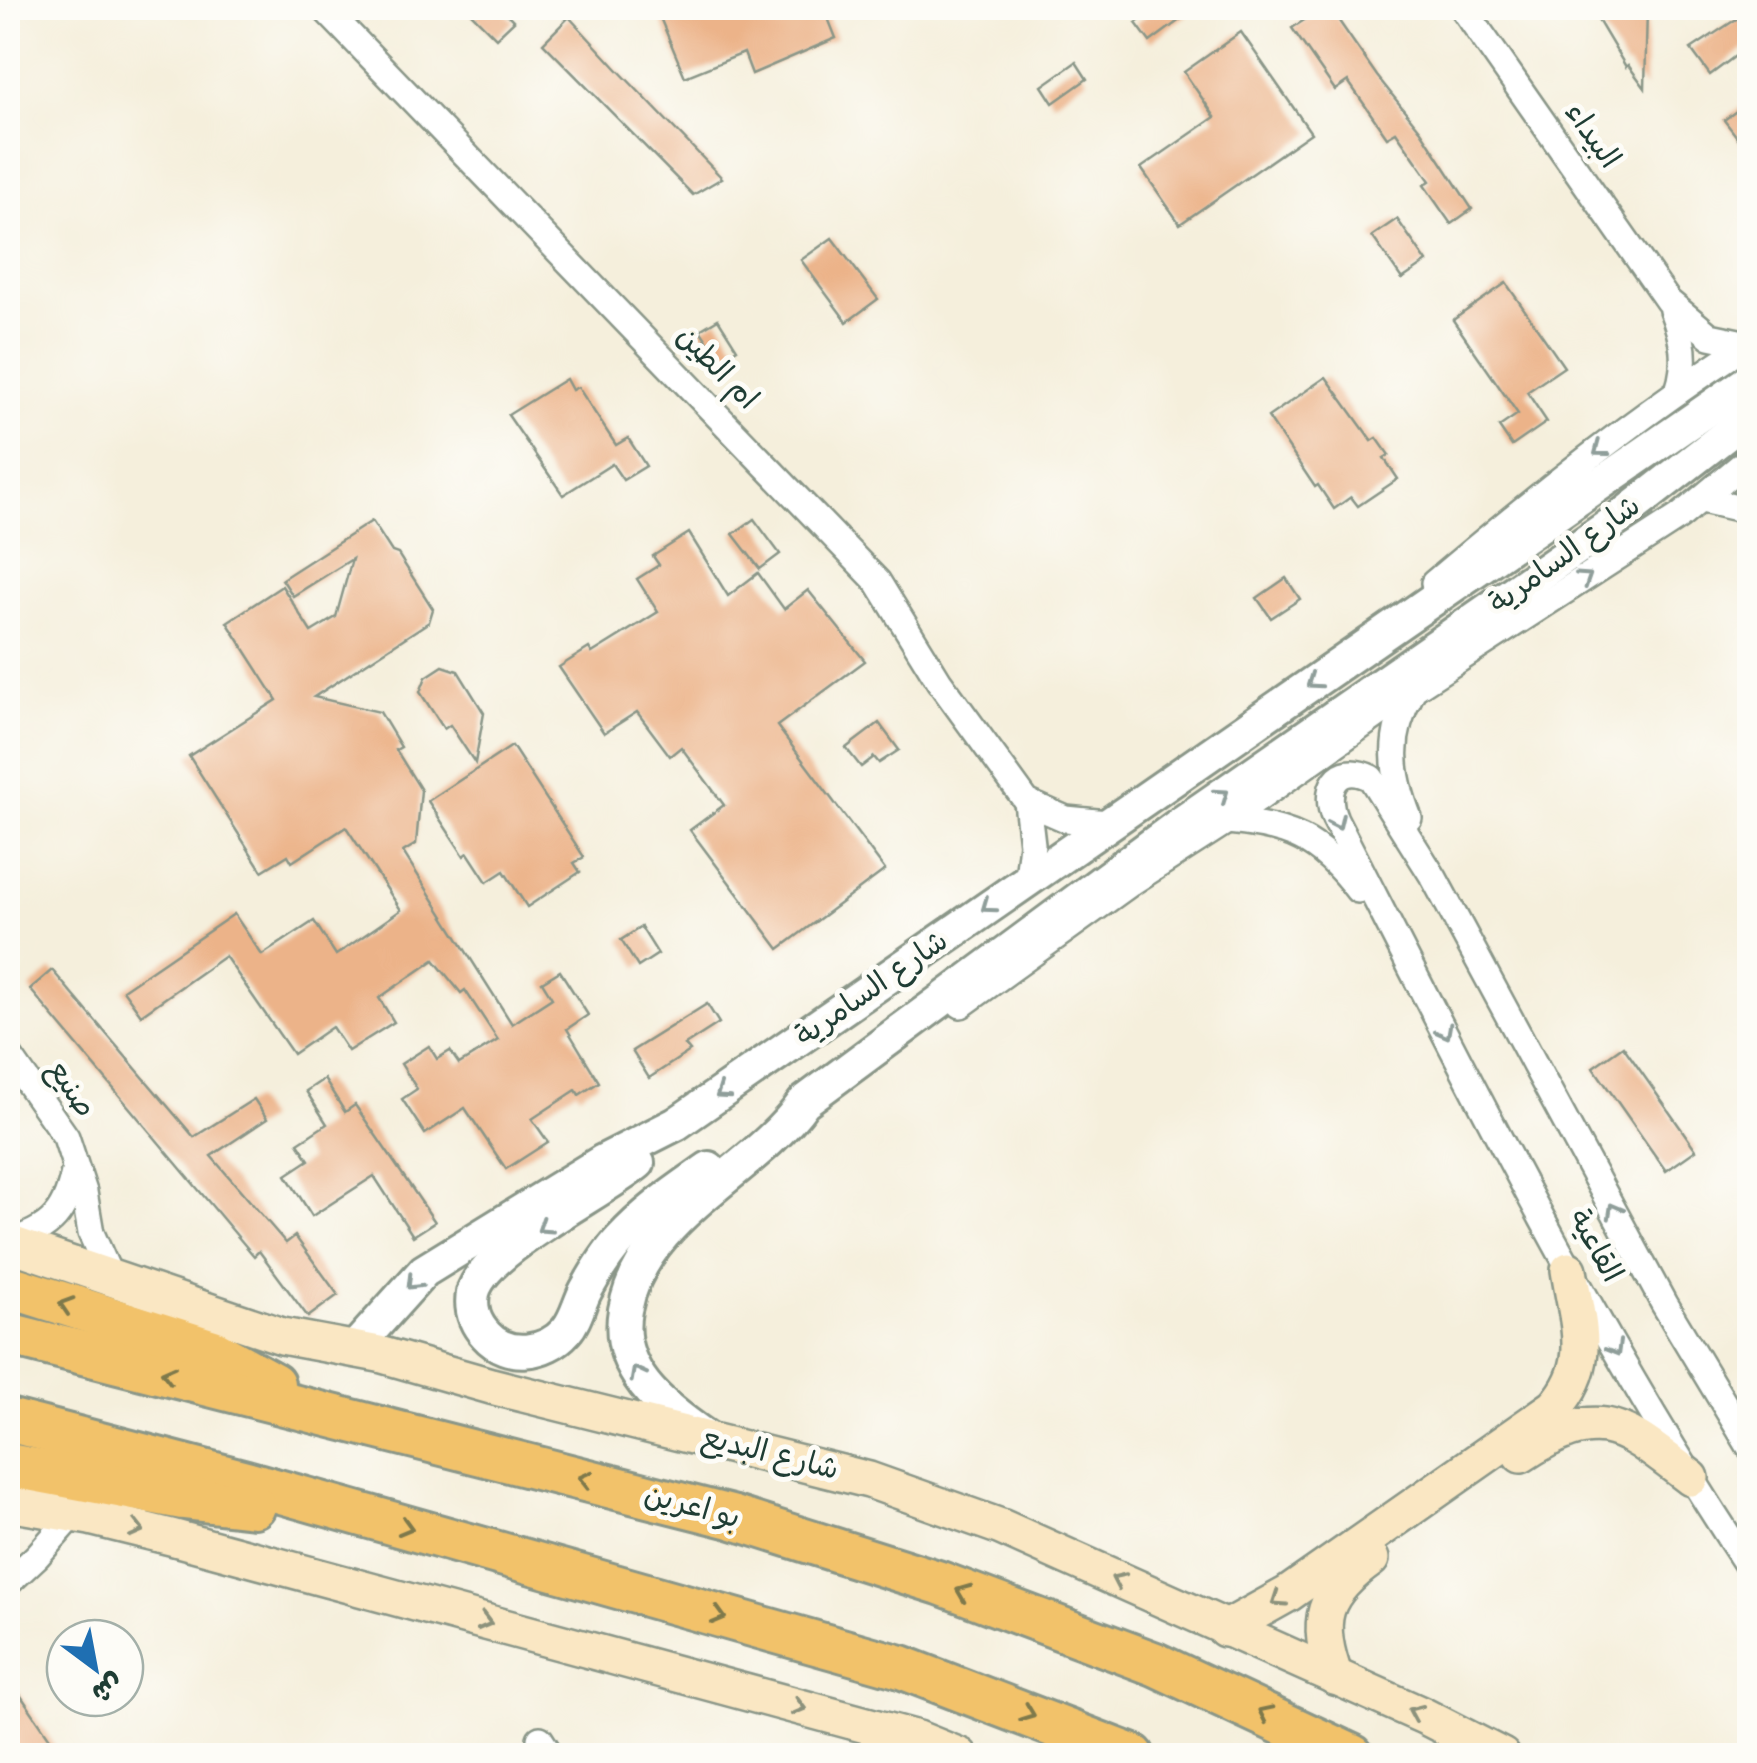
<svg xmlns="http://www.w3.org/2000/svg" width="1757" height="1763" viewBox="0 0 1757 1763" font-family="Mynerve,'Playpen Sans Arabic',sans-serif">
  <rect width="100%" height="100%" fill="#fdfcf7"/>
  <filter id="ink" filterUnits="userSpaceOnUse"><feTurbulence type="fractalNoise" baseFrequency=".01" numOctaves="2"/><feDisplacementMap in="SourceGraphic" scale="20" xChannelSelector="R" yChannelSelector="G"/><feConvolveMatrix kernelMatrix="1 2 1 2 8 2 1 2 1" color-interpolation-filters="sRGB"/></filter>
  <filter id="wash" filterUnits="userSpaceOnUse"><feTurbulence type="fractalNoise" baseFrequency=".0048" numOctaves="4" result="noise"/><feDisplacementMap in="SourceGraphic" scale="40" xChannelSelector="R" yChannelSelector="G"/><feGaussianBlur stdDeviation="2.25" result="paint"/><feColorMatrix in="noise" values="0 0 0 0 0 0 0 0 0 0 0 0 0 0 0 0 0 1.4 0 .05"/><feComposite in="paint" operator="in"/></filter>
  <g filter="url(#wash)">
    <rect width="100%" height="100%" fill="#f5efdc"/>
    <g id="blocks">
      <!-- building -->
      <g fill="#ecb389">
        <polygon points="466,8 501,8 514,21 496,38"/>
        <polygon points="656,8 824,8 836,38 752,74 744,53 685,77"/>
        <polygon points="1157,8 1196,8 1150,42 1136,23"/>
        <polygon points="1323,8 1330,8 1377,76 1421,131 1472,209 1451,224 1424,185 1430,181 1396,132 1387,137 1348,81 1335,90 1292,28"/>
        <polygon points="1600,8 1647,8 1645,88 1628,65 1626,67 1598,20 1605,16"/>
        <polygon points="1750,10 1750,45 1710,75 1691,49"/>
        <polygon points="569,17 617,69 722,178 693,195 543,43"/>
        <polygon points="1241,32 1311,133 1180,224 1141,168 1215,117 1184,72"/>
        <polygon points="1076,62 1087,79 1053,103 1042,86"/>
        <polygon points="1750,101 1750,154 1724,120"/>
        <polygon points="1397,219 1427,262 1402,279 1372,236"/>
        <polygon points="832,238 878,299 847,322 801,260"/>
        <polygon points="1506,283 1564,367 1527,392 1547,422 1512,446 1499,427 1518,414 1453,320"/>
        <polygon points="718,319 737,349 720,360 700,330"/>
        <polygon points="1326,377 1372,441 1377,438 1389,455 1384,458 1398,479 1358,506 1351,497 1334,509 1318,485 1315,487 1268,417"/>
        <polygon points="566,379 572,390 578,387 616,445 628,438 646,466 623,480 612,464 563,495 508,415"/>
        <polygon points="754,519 780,554 760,569 733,534"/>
        <polygon points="372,521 392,552 398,554 433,609 429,622 314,697 380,712 401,747 396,750 421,790 416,844 403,852 512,1024 552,998 542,982 560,971 588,1015 567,1029 599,1082 579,1095 576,1090 532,1119 548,1142 506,1169 465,1108 425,1134 402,1099 417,1089 401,1064 429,1046 437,1059 450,1051 459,1064 498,1040 465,990 461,993 434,960 379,998 394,1022 348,1051 332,1027 293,1054 225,956 141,1015 123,990 234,914 262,955 314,921 336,955 401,910 346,827 292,862 288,855 262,871 189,756 277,700 227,622 282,586 311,632 336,617 352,559 293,596 282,579"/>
        <polygon points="689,533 728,596 758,573 784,609 808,590 865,661 777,726 885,870 779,949 690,830 724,805 681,747 670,756 637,712 604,733 559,667 589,648 592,653 658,612 637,579 659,565 653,556"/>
        <polygon points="1286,578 1300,599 1271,618 1257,598"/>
        <polygon points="443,666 458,671 484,713 475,763 450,725 444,729 420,692 426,677"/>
        <polygon points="879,723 899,750 879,763 874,757 861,767 846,748"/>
        <polygon points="512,746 584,857 574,863 580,872 527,907 504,871 487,882 468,853 464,856 428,801"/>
        <polygon points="641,927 658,954 638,967 621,940"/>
        <polygon points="52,970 194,1137 254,1099 267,1119 211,1156 286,1243 295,1236 338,1295 308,1317 259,1251 254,1256 30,989"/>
        <polygon points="707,1004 719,1023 685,1045 690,1051 649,1078 632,1051"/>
        <polygon points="1623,1046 1696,1150 1666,1171 1593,1067"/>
        <polygon points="324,1079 345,1112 355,1105 435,1222 413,1236 374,1176 312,1216 286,1175 309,1160 298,1143 327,1124 306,1091"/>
        <polygon points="8,1677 62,1756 8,1756"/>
      </g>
    </g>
  </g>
  <g filter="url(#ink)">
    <use href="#blocks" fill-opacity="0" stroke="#8a9688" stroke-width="2.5"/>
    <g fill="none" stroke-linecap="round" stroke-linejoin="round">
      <defs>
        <g id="minor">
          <polyline points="324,8 878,582 939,681 1027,802 1066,819 1107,823"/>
          <polyline points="1463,8 1668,301 1710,336 1748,344"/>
          <path d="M1672 310C1683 338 1688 362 1678 391"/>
          <polyline points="1702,500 1750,511"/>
          <path d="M1434 583C1535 498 1638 415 1750 343"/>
          <polyline points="1027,802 1032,844 1028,878"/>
          <path d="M1409 818C1392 775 1387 736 1411 694"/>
          <path d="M1227 821C1289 826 1320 839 1358 890"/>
          <polyline points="961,1005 1132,882 1227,821 1415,688 1679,517 1750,458"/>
          <polyline points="8,1054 66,1137 84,1192 91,1233 110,1276"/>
          <path d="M8 1242C52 1230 67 1212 75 1167"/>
          <path d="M1750 1447 1664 1304 1434 878 1371 778C1337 761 1322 790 1335 819 1465 1073 1592 1331 1750 1569"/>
          <polyline points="8,1583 37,1556 74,1514"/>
          <polyline points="540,1739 551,1756"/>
        </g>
        <g id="tertiary">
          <path d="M638 1163C601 1194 483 1250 473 1293 470 1310 475 1323 486 1335 507 1359 546 1354 566 1331 576 1320 579 1303 586 1290 596 1272 607 1254 620 1240 646 1211 678 1190 709 1168"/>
          <polyline points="354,1349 424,1271 603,1161 676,1124 1750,380"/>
          <path d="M706 1437C662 1407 614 1370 625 1310 643 1214 752 1175 804 1102L1177 826 1610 525 1750 416"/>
        </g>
        <g id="secondary">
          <polyline points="8,1243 282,1336 379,1354 491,1386 869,1480 1001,1527 1424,1716 1502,1756"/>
          <path d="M1521 1455C1602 1402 1622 1426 1691 1478"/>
          <polyline points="8,1503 90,1517 171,1537 918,1739 960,1756"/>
          <path d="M1225 1629 1288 1594 1555 1407C1595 1362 1577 1324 1569 1270"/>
          <path d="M1335 1677C1314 1620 1322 1594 1371 1559"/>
        </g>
        <g id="trunk">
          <polyline points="8,1286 213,1351 273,1384"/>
          <polyline points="8,1334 731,1517 940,1583 1155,1664 1352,1756"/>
          <polyline points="8,1420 246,1482 901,1667 1133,1756"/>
          <polyline points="8,1465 183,1498 254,1506"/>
        </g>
      </defs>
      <!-- minor casing -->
      <use href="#minor" stroke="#8a9688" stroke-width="30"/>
      <!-- tertiary casing -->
      <use href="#tertiary" stroke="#8a9688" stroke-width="38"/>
      <!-- secondary casing -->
      <use href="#secondary" stroke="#8a9688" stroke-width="40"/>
      <!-- trunk casing -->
      <use href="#trunk" stroke="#8a9688" stroke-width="48"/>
      <!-- minor -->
      <use href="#minor" stroke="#fff" stroke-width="25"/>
      <!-- tertiary -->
      <use href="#tertiary" stroke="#fff" stroke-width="32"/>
      <!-- secondary -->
      <use href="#secondary" stroke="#fae7c3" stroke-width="35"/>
      <!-- trunk -->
      <use href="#trunk" stroke="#f2c26a" stroke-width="42"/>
    </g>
    <!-- one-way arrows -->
    <defs><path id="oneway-chevron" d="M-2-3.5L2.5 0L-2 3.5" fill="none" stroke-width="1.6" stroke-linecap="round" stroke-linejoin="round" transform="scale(2.5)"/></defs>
    <g stroke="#8f9e9a">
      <use href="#oneway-chevron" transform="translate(1600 450) rotate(143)"/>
      <use href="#oneway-chevron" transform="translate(1585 578) rotate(-33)"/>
      <use href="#oneway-chevron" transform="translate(1313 682) rotate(145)"/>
      <use href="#oneway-chevron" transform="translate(1222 795) rotate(-35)"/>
      <use href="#oneway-chevron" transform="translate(1337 823) rotate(65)"/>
      <use href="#oneway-chevron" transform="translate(988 906) rotate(144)"/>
      <use href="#oneway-chevron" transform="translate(1445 1032) rotate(62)"/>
      <use href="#oneway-chevron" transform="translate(722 1093) rotate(145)"/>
      <use href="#oneway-chevron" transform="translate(1614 1210) rotate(-119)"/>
      <use href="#oneway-chevron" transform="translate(544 1227) rotate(147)"/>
      <use href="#oneway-chevron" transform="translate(413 1283) rotate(135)"/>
      <use href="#oneway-chevron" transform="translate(1615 1349) rotate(60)"/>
      <use href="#oneway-chevron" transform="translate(637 1373) rotate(-118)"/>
    </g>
    <g stroke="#7e794c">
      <use href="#oneway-chevron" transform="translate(66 1305) rotate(-162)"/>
      <use href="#oneway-chevron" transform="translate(168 1374) rotate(-166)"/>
      <use href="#oneway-chevron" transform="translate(585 1479) rotate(-166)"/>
      <use href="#oneway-chevron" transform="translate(406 1527) rotate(16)"/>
      <use href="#oneway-chevron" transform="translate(963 1592) rotate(-158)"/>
      <use href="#oneway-chevron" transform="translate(719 1616) rotate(16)"/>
      <use href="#oneway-chevron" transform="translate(1028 1713) rotate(21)"/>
      <use href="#oneway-chevron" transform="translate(1265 1713) rotate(-154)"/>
    </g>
    <g stroke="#8c927c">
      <use href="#oneway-chevron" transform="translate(137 1529) rotate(14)"/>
      <use href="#oneway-chevron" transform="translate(1118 1580) rotate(-155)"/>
      <use href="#oneway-chevron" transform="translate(1278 1600) rotate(146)"/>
      <use href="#oneway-chevron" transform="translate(485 1622) rotate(15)"/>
      <use href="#oneway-chevron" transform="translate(799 1707) rotate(15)"/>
      <use href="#oneway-chevron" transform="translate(1415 1712) rotate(-156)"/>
    </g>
  </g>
  <g text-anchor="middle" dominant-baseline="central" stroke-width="10" stroke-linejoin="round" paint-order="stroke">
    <!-- street labels -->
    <g font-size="30" fill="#1f3d34" stroke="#fdfcf7">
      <text transform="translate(1592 136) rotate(55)">البيداء</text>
      <text transform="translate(717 368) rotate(46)">ام الطين</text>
      <text transform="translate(1565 555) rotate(-36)">شارع السامرية</text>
      <text transform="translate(872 989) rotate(-35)">شارع السامرية</text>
      <text transform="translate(71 1089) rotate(57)">صنيع</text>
      <text transform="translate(1595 1246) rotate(61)">القاعية</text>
      <text transform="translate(770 1454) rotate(14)">شارع البديع</text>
      <text transform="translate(692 1507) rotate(15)">بو اعرين</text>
    </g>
  </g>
  <!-- margin -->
  <rect width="1757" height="1763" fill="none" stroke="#fdfcf7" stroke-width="40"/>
  <!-- north arrow -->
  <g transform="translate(95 1668) rotate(148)"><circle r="48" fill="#fdfcf7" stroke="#a4b0a9" stroke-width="2.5"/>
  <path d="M0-8L18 38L0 25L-18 38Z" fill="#1f6fb2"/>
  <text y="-15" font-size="28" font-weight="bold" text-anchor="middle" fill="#1f3d34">ش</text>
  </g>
</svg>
